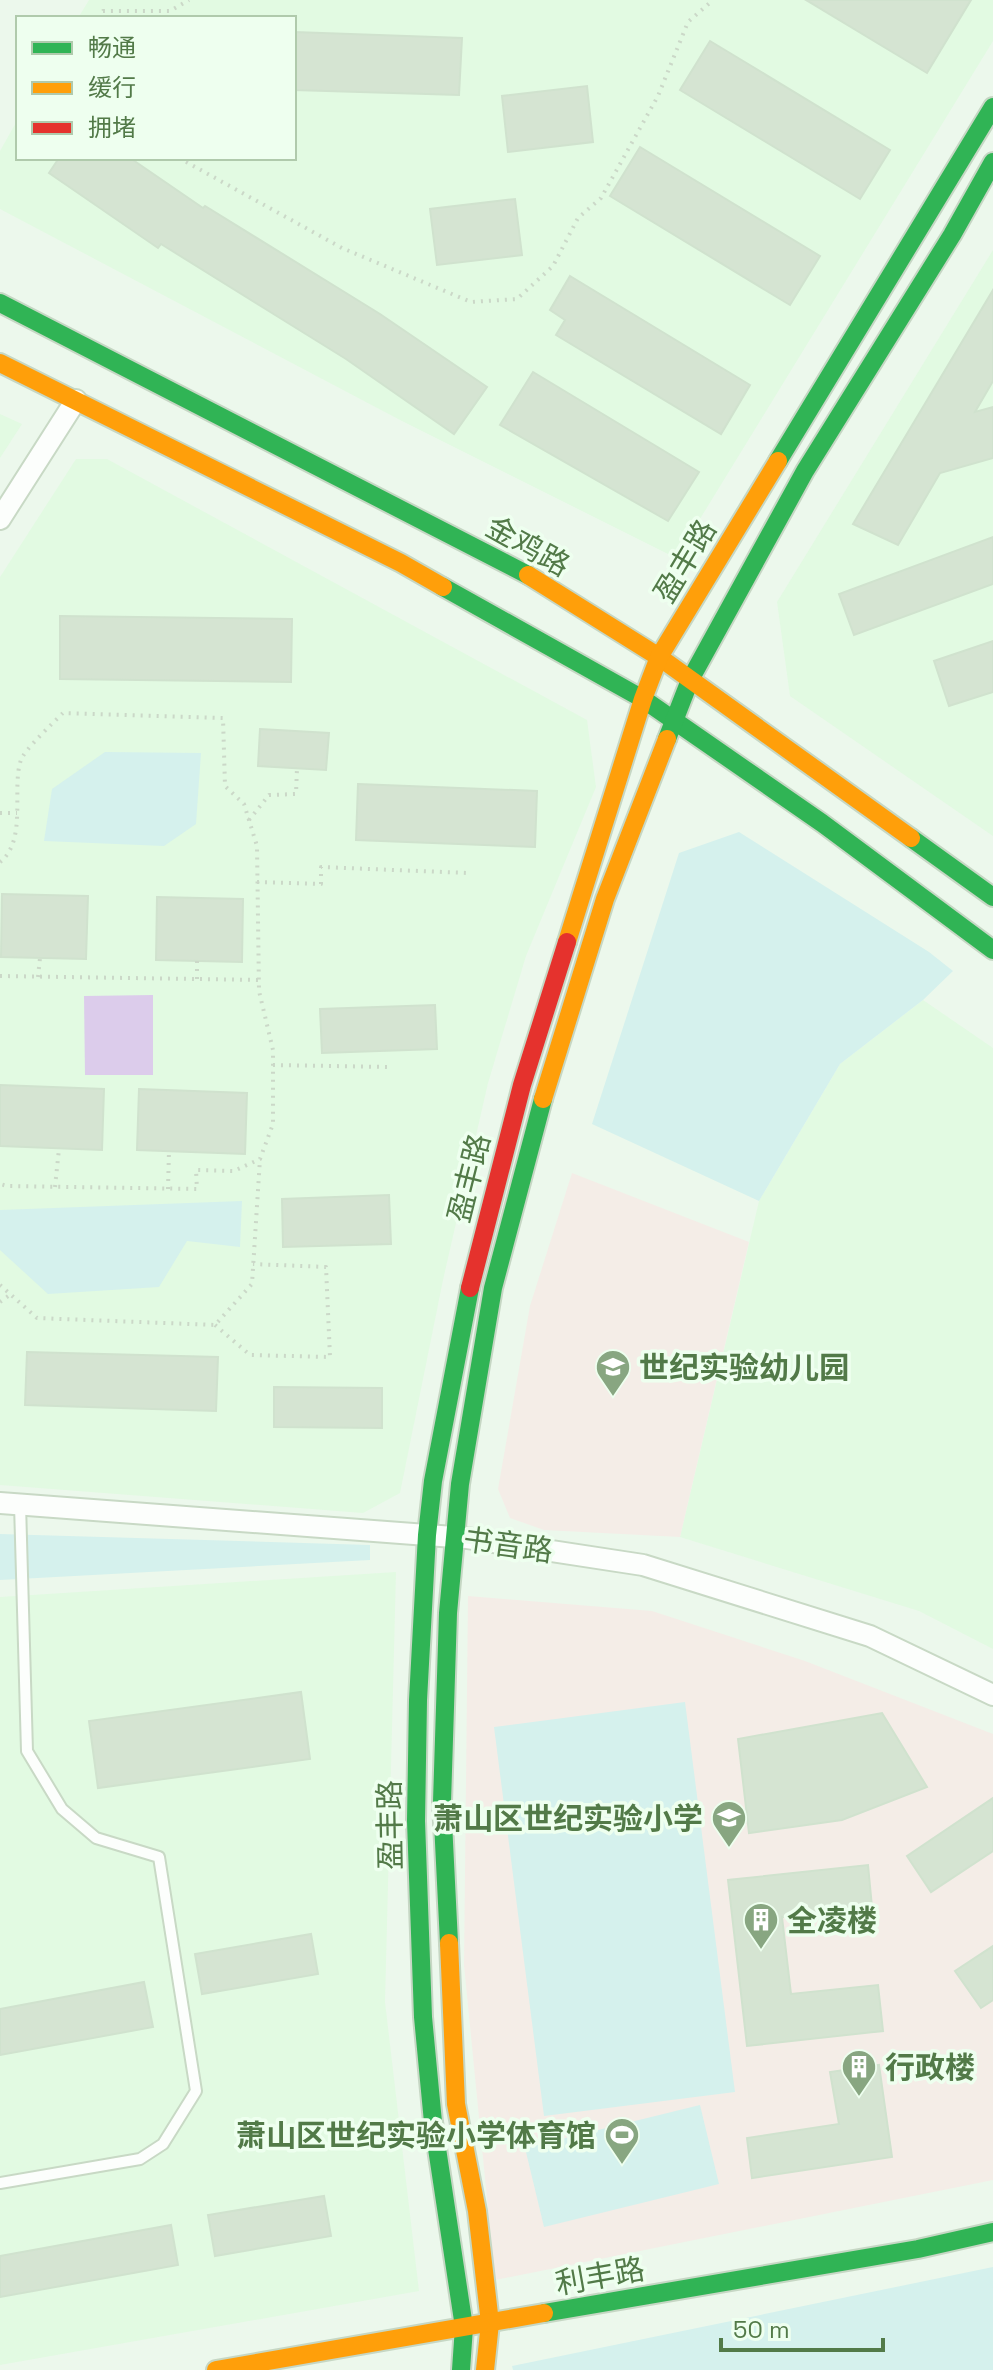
<svg xmlns="http://www.w3.org/2000/svg" width="993" height="2370" viewBox="0 0 993 2370" font-family="'Space Grotesk','Noto Sans SC',sans-serif">
  <rect width="100%" height="100%" fill="#ecf8ec"/>
  <!-- residential -->
  <g fill="#e2fae2">
    <polygon points="89,0 993,0 993,41 676,558 400,420 0,209 0,151 18,119 18,158 294,158 294,18 78,18"/>
    <polygon points="993,250 993,836 790,696 777,602"/>
    <polygon points="0,414 22,424 0,458"/>
    <polygon points="76,459 107,459 587,720 596,787 526,956 488,1083 443,1280 400,1493 363,1513 0,1485 0,577"/>
    <polygon points="923,1000 993,1048 993,1649 919,1611 680,1537 759,1201 840,1064"/>
    <polygon points="396,1572 385,2002 419,2291 0,2365 0,1597"/>
  </g>
  <!-- education -->
  <g fill="#f4ede7">
    <polygon points="572,1173 749,1242 680,1537 544,1530 510,1518 498,1489 530,1306"/>
    <polygon points="468,1596 652,1611 805,1661 993,1734 993,2180 495,2280 464,1965"/>
  </g>
  <!-- green -->
  <g fill="#d5f1ed">
    <polygon points="105,752 201,753 196,824 164,846 44,841 52,789"/>
    <polygon points="739,832 929,952 953,971 923,1000 840,1064 759,1201 592,1124 679,853"/>
    <polygon points="242,1201 240,1247 187,1241 159,1287 48,1294 0,1250 0,1210"/>
    <polygon points="0,1534 370,1545 370,1560 0,1580"/>
    <polygon points="685,1702 735,2092 544,2116 494,1727"/>
    <polygon points="700,2105 719,2184 544,2227 525,2148"/>
    <polygon points="993,2267 993,2370 513,2370 512,2366"/>
  </g>
  <!-- water -->
  <polygon fill="#dccceb" points="153,995 153,1075 85,1075 84,996"/>
  <!-- building -->
  <g fill="#d5e4d2" stroke="#d0e2ce" stroke-width="2">
    <polygon points="806,0 971,0 927,73"/>
    <polygon points="294,32 462,38 459,95 294,90"/>
    <polygon points="710,41 890,150 860,199 680,90"/>
    <polygon points="587,86 593,142 508,152 502,96"/>
    <polygon points="640,147 820,256 790,305 610,196"/>
    <polygon points="59,158 130,158 203,208 205,206 380,314 487,387 454,434 346,359 161,244 158,248 49,173"/>
    <polygon points="515,199 522,255 437,265 430,209"/>
    <polygon points="570,276 750,385 721,434 556,335 565,320 550,310"/>
    <polygon points="993,290 993,381 975,412 993,407 993,458 940,473 898,545 853,524"/>
    <polygon points="533,372 699,472 668,521 500,425"/>
    <polygon points="993,537 993,584 854,635 839,594"/>
    <polygon points="60,616 292,619 291,682 60,679"/>
    <polygon points="993,641 993,692 949,706 934,661"/>
    <polygon points="260,729 329,733 326,770 258,766"/>
    <polygon points="358,784 537,791 535,847 356,840"/>
    <polygon points="2,894 88,896 86,959 1,957"/>
    <polygon points="157,897 243,899 242,962 156,960"/>
    <polygon points="435,1005 437,1049 322,1053 320,1009"/>
    <polygon points="0,1085 104,1089 102,1150 0,1146"/>
    <polygon points="139,1089 247,1093 245,1154 137,1150"/>
    <polygon points="389,1195 391,1244 283,1247 282,1199"/>
    <polygon points="27,1352 218,1357 216,1411 25,1405"/>
    <polygon points="274,1387 382,1388 382,1428 274,1427"/>
    <polygon points="301,1692 310,1759 98,1788 89,1721"/>
    <polygon points="882,1713 927,1787 842,1820 749,1833 738,1739"/>
    <polygon points="993,1798 993,1851 931,1892 907,1856"/>
    <polygon points="868,1865 872,1907 782,1917 791,1994 878,1985 883,2031 747,2046 728,1880"/>
    <polygon points="311,1934 318,1974 202,1994 195,1954"/>
    <polygon points="993,1946 993,2000 981,2008 955,1971"/>
    <polygon points="144,1982 153,2027 0,2055 0,2009"/>
    <polygon points="879,2065 892,2157 752,2178 747,2138 839,2124 830,2072"/>
    <polygon points="324,2196 331,2236 215,2256 208,2215"/>
    <polygon points="171,2225 178,2265 0,2297 0,2256"/>
  </g>
  <g fill="none" stroke-linecap="round" stroke-linejoin="round">
    <defs>
      <polyline id="lane" points="0,2183 140,2159 163,2144 196,2091 159,1857 96,1838 62,1809 27,1751 20,1504"/>
      <g id="street">
        <polyline points="0,519 76,400"/>
        <polyline points="0,1503 467,1538 643,1565 870,1636 993,1695"/>
      </g>
      <g id="fast">
        <polyline points="0,303 528,575"/>
        <polyline points="778,461 993,107"/>
        <polyline points="443,587 643,699 822,823 993,950"/>
        <polyline points="667,739 690,680 805,471 952,235 993,162"/>
        <polyline points="911,838 993,897"/>
        <polyline points="449,1943 442,1802 448,1613 460,1484 493,1288 543,1099"/>
        <polyline points="544,2313 918,2249 993,2232"/>
        <polyline points="461,2370 464,2327 433,2122 423,2017 416,1821 418,1700 427,1535 433,1481 470,1288"/>
      </g>
      <g id="slow">
        <polyline points="0,363 401,563 443,587"/>
        <polyline points="528,575 659,657 911,838"/>
        <polyline points="567,942 643,699 659,657 778,461"/>
        <polyline points="543,1099 605,899 667,739"/>
        <polyline points="449,1943 456,2104 477,2211 490,2323 485,2370"/>
        <polyline points="216,2370 544,2313"/>
      </g>
      <polyline id="jam" points="470,1288 522,1085 567,942"/>
    </defs>
    <!-- lane casing -->
    <use href="#lane" stroke="#c8d9c5" stroke-width="14"/>
    <!-- street casing -->
    <use href="#street" stroke="#c8d9c5" stroke-width="24"/>
    <!-- fast casing -->
    <use href="#fast" stroke="#c6d7c4" stroke-width="22"/>
    <!-- slow casing -->
    <use href="#slow" stroke="#c6d7c4" stroke-width="22"/>
    <!-- jam casing -->
    <use href="#jam" stroke="#c6d7c4" stroke-width="22"/>
    <!-- path -->
    <g stroke="#cbd8c8" stroke-width="4" stroke-dasharray="2 6" stroke-linecap="butt">
      <polyline points="99,18 103,11 170,11 189,0"/>
      <polyline points="179,158 342,248 471,302 517,299 553,266 578,218 601,198 658,96 688,22 713,0"/>
      <polyline points="0,813 17,813"/>
      <polyline points="249,820 269,795 296,794 297,768"/>
      <path d="M0 862C28 840 11 787 21 760 24 750 54 722 63 713L223 718 225 786 244 804 257 846 259 991 273 1050V1124L260 1159 234 1171 196 1170 197 1189 7 1186 0 1184"/>
      <polyline points="257,882 321,884 321,867 468,873"/>
      <polyline points="197,961 197,979"/>
      <polyline points="0,976 259,980"/>
      <polyline points="38,977 40,958"/>
      <polyline points="273,1065 390,1067"/>
      <polyline points="55,1187 59,1149"/>
      <polyline points="168,1189 169,1151"/>
      <polyline points="0,1285 37,1318 215,1325 252,1284 260,1159"/>
      <polyline points="0,1302 11,1294"/>
      <polyline points="215,1325 250,1355 330,1357 326,1267 253,1264"/>
    </g>
    <!-- lane -->
    <use href="#lane" stroke="#fcfefc" stroke-width="10"/>
    <!-- street -->
    <use href="#street" stroke="#fcfefc" stroke-width="20"/>
    <!-- fast -->
    <use href="#fast" stroke="#30b455" stroke-width="18"/>
    <!-- slow -->
    <use href="#slow" stroke="#ff9f0a" stroke-width="18"/>
    <!-- jam -->
    <use href="#jam" stroke="#e5322d" stroke-width="18"/>
  </g>
  <!-- icons -->
  <defs>
    <symbol id="school-pin" viewBox="-11 -11 22 30"><path d="M0 17L-7.5 6A9.5 9.5 0 1 1 7.5 6Z" fill="#88a681" stroke="#eeffef"/><path d="M0-5L7-2L0 1L-7-2ZM-4 1L0 2.5L4 1V4Q0 6-4 4Z" fill="#fff"/></symbol>
    <symbol id="building-pin" viewBox="-11 -11 22 30"><path d="M0 17L-7.5 6A9.5 9.5 0 1 1 7.5 6Z" fill="#88a681" stroke="#eeffef"/><path d="M-4-6H4V6H1V3H-1V6H-4ZM-2.5-4.3h1.7v1.8h-1.7ZM.8-4.3h1.7v1.8H.8ZM-2.5-1h1.7V.8h-1.7ZM.8-1h1.7V.8H.8Z" fill="#fff"/></symbol>
    <symbol id="stadium-pin" viewBox="-11 -11 22 30"><path d="M0 17L-7.5 6A9.5 9.5 0 1 1 7.5 6Z" fill="#88a681" stroke="#eeffef"/><path d="M0-5a6.5 5 0 1 0 0 10a6.5 5 0 1 0 0-10ZM-3.5-1.8h7v3.6h-7Z" fill="#fff"/></symbol>
  </defs>
  <g fill-rule="evenodd">
    <use href="#school-pin" x="593" y="1347" width="40" height="54"/>
    <use href="#school-pin" x="709" y="1798" width="40" height="54"/>
    <use href="#building-pin" x="741" y="1900" width="40" height="54"/>
    <use href="#building-pin" x="839" y="2047" width="40" height="54"/>
    <use href="#stadium-pin" x="602" y="2115" width="40" height="54"/>
  </g>
  <g text-anchor="middle" dominant-baseline="central" stroke-width="7" stroke-linejoin="round" paint-order="stroke">
    <!-- street labels -->
    <g font-size="30" fill="#527a48" stroke="#eeffef">
      <text transform="translate(528 546) rotate(29)">金鸡路</text>
      <text transform="translate(685 561) rotate(-59)">盈丰路</text>
      <text transform="translate(469 1178) rotate(-76)">盈丰路</text>
      <text transform="translate(508 1545) rotate(8)">书音路</text>
      <text transform="translate(390 1825) rotate(-91)">盈丰路</text>
      <text transform="translate(600 2276) rotate(-10)">利丰路</text>
    </g>
    <!-- poi labels -->
    <g font-size="30" font-weight="bold" fill="#527a48" stroke="#eeffef" text-anchor="start">
      <text x="639" y="1367">世纪实验幼儿园</text>
      <text x="703" y="1818" text-anchor="end">萧山区世纪实验小学</text>
      <text x="787" y="1920">全凌楼</text>
      <text x="885" y="2067">行政楼</text>
      <text x="596" y="2135" text-anchor="end">萧山区世纪实验小学体育馆</text>
    </g>
  </g>
  <!-- legend -->
  <rect x="16" y="16" width="280" height="144" fill="#eeffef" stroke="#b0caac" stroke-width="2"/>
  <rect x="32" y="42" width="40" height="12" fill="#30b455" stroke="#b0caac" stroke-width="2"/>
  <text x="88" y="56" font-size="24" fill="#527a48">畅通</text>
  <rect x="32" y="82" width="40" height="12" fill="#ff9f0a" stroke="#b0caac" stroke-width="2"/>
  <text x="88" y="96" font-size="24" fill="#527a48">缓行</text>
  <rect x="32" y="122" width="40" height="12" fill="#e5322d" stroke="#b0caac" stroke-width="2"/>
  <text x="88" y="136" font-size="24" fill="#527a48">拥堵</text>
  <!-- scale -->
  <path d="M721 2338v12h162v-12" fill="none" stroke="#527a48" stroke-width="4"/>
  <text x="733" y="2338" font-size="24" fill="#527a48" stroke="#eeffef" stroke-width="6" paint-order="stroke">50 m</text>
</svg>
